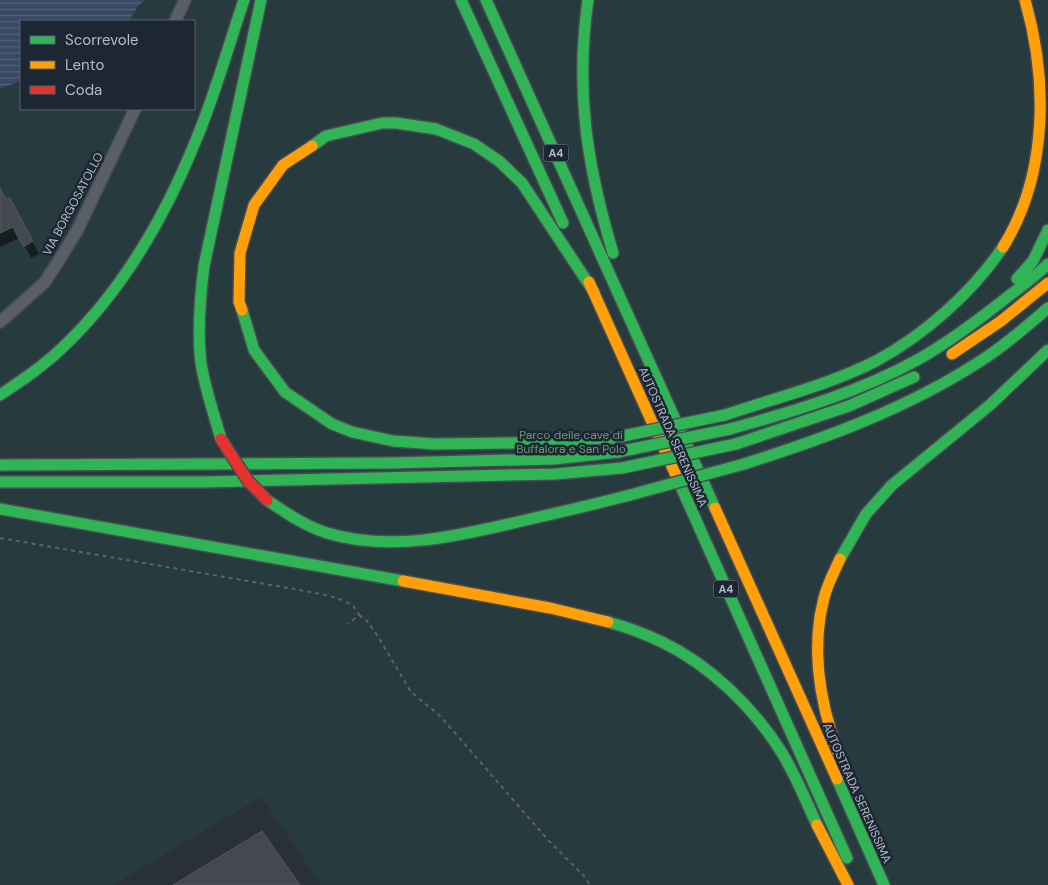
<svg xmlns="http://www.w3.org/2000/svg" width="1048" height="885" viewBox="0 0 1048 885" font-family="'DM Sans',sans-serif">
  <defs>
    <pattern id="water-rules" width="6" height="5" patternUnits="userSpaceOnUse" patternTransform="scale(1.25)"><rect width="6" height="5" fill="#384963"/><path d="M0 2.5h6" fill="none" stroke="#526178"/></pattern>
  </defs>
  <rect width="100%" height="100%" fill="#2a3038"/>
  <!-- park -->
  <path fill="#273a3e" fill-rule="evenodd" d="M0 0H1048V885H321L261 797 114 885H0ZM21 21H194V109H21Z"/>
  <!-- water -->
  <polygon fill="url(#water-rules)" points="0,0 145,0 138,6 129,21 21,21 21,81 0,89"/>
  <!-- shadow -->
  <polygon fill="#0007" points="0,189 6,201 16,211 39,254 31,258 20,238 0,247"/>
  <!-- building -->
  <g fill="#444950" stroke="#52575f">
    <polygon points="0,188 6,200 10,198 33,241 23,247 13,227 0,233"/>
    <polygon points="262,831 300,885 173,885"/>
  </g>
  <g fill="none" stroke-linecap="round" stroke-linejoin="round">
    <defs>
      <g id="street">
        <polyline points="175,21 185,0"/>
        <polyline points="0,322 44,283 58,262 78,229 135,109"/>
      </g>
      <g id="fast">
        <polyline points="461,0 563,223"/>
        <polyline points="486,0 715,508"/>
        <path d="M588 0C575 91 587 166 613 253"/>
        <polyline points="312,146 326,136 382,123 396,123 436,129 474,144 499,161 522,183 594,292"/>
        <polyline points="1017,279 1033,261 1048,230"/>
        <polyline points="242,310 254,350 285,392 332,424 352,432 393,441 435,444 513,443 613,438"/>
        <path d="M0 395C21 381 42 367 61 349 122 292 165 217 196 140 215 95 228 47 244 0"/>
        <path d="M725 415C775 398 829 385 876 361 924 335 972 293 1003 247"/>
        <path d="M730 429C795 411 860 392 919 359 951 341 981 318 1010 295 1023 285 1036 276 1048 264"/>
        <path d="M221 439C214 414 205 389 201 363 197 331 200 298 204 266L261 0"/>
        <polyline points="736,444 849,406 914,377"/>
        <path d="M744 464C826 438 906 409 979 362 1004 346 1026 327 1048 308"/>
        <polyline points="0,465 391,463 554,459 618,452"/>
        <polyline points="678,480 847,858"/>
        <polyline points="0,482 204,482 555,474 622,468"/>
        <path d="M267 500C286 513 305 526 327 533 393 553 462 535 526 520 561 512 596 504 630 495"/>
        <polyline points="0,509 403,581"/>
        <polyline points="840,559 866,514 892,485 990,405 1048,350"/>
        <path d="M608 622C627 627 645 634 662 642 710 665 754 708 782 753 796 776 806 801 817 825"/>
        <polyline points="837,779 884,885"/>
      </g>
      <g id="slow">
        <path d="M1003 247C1048 175 1048 80 1025 0"/>
        <polyline points="589,282 678,480"/>
        <polyline points="242,310 239,302 240,253 254,205 283,165 312,146"/>
        <polyline points="952,354 1001,321 1048,283"/>
        <polyline points="715,508 837,779"/>
        <polyline points="403,581 550,608 608,622"/>
        <path d="M838 753C820 703 810 650 824 598 827 585 834 572 840 559"/>
        <polyline points="817,825 848,885"/>
      </g>
    </defs>
    <!-- street casing -->
    <use href="#street" stroke="#484c53" stroke-width="14"/>
    <!-- fast casing -->
    <use href="#fast" stroke="#474c53" stroke-width="14"/>
    <!-- slow casing -->
    <use href="#slow" stroke="#474c53" stroke-width="14"/>
    <!-- path -->
    <g stroke="#5d636a" stroke-width="2" stroke-dasharray="4 4" stroke-linecap="butt">
      <path d="M0 538 294 589C311 593 354 596 359 615L348 624"/>
      <polyline points="359,615 367,621 377,635 411,692 439,715 456,734 548,840 584,876 590,885"/>
    </g>
    <!-- street -->
    <use href="#street" stroke="#5a5e66" stroke-width="11"/>
    <!-- fast -->
    <use href="#fast" stroke="#30b455" stroke-width="11"/>
    <!-- slow -->
    <use href="#slow" stroke="#ff9f0a" stroke-width="11"/>
    <defs>
      <g id="fast-bridge">
        <polyline points="613,438 725,415"/>
        <polyline points="618,452 730,429"/>
        <polyline points="622,468 736,444"/>
        <polyline points="630,495 744,464"/>
      </g>
      <polyline id="jam-bridge" points="221,439 248,481 267,500"/>
    </defs>
    <!-- fast-bridge casing -->
    <use href="#fast-bridge" stroke="#474c53" stroke-width="14" stroke-linecap="butt"/>
    <!-- jam-bridge casing -->
    <use href="#jam-bridge" stroke="#474c53" stroke-width="14" stroke-linecap="butt"/>
    <!-- fast-bridge -->
    <use href="#fast-bridge" stroke="#30b455" stroke-width="11"/>
    <!-- jam-bridge -->
    <use href="#jam-bridge" stroke="#e5322d" stroke-width="11"/>
  </g>
  <g text-anchor="middle" dominant-baseline="central" stroke-width="5" stroke-linejoin="round" paint-order="stroke">
    <!-- shield labels -->
    <g fill="#1d2633" stroke="#878f9c" stroke-width="1">
      <rect x="543.5" y="144.5" width="25" height="17" rx="4"/>
      <rect x="713.5" y="580.5" width="25" height="17" rx="4"/>
    </g>
    <g font-size="11" font-weight="bold" fill="#b4bcc9">
      <text x="556" y="153">A4</text>
      <text x="726" y="589">A4</text>
    </g>
    <!-- street labels -->
    <g font-size="12" fill="#b4bcc9" stroke="#1d2633">
      <text transform="translate(73 204) rotate(-62)">VIA BORGOSATOLLO</text>
      <text transform="translate(673 437) rotate(66)">AUTOSTRADA SERENISSIMA</text>
      <text transform="translate(857 793) rotate(66)">AUTOSTRADA SERENISSIMA</text>
    </g>
    <!-- park labels -->
    <g font-size="12" fill="#6b9a76" stroke="#1d2633">
      <text x="571" y="435">Parco delle cave di<tspan x="571" dy="14">Buffalora e San Polo</tspan></text>
    </g>
  </g>
  <!-- legend -->
  <rect x="20" y="20" width="175" height="90" fill="#1d2633" stroke="#59626f"/>
  <rect x="30" y="36" width="25" height="8" fill="#30b455" stroke="#59626f"/>
  <text x="65" y="45" font-size="15" fill="#b4bcc9">Scorrevole</text>
  <rect x="30" y="61" width="25" height="8" fill="#ff9f0a" stroke="#59626f"/>
  <text x="65" y="70" font-size="15" fill="#b4bcc9">Lento</text>
  <rect x="30" y="86" width="25" height="8" fill="#e5322d" stroke="#59626f"/>
  <text x="65" y="95" font-size="15" fill="#b4bcc9">Coda</text>
</svg>
